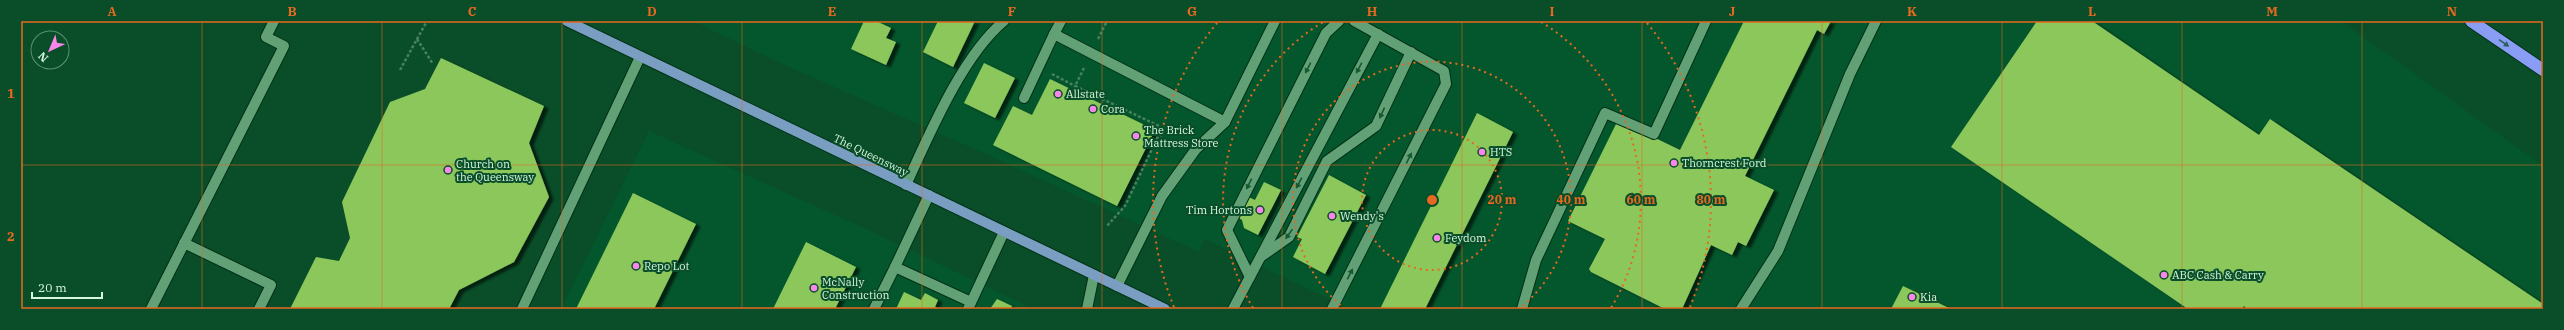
<svg xmlns="http://www.w3.org/2000/svg" width="2564" height="330" viewBox="0 0 2564 330" font-family="'IBM Plex Serif',serif">
  <defs>
    <filter id="shadow"><feDropShadow dx="4.5" dy="2.5" stdDeviation="1" flood-color="#0009"/></filter>
  </defs>
  <rect width="100%" height="100%" fill="#094e28"/>
  <!-- built -->
  <g fill="#04572c">
    <polygon points="693,21 2341,21 2543,166 2543,309 1350,309 1205,239 1199,252 986,154 782,64"/>
    <polygon points="649,131 875,233 1033,309 561,309"/>
  </g>
  <!-- building -->
  <g fill="#8cc75c" filter="url(#shadow)">
    <polygon points="864,21 876,21 891,28 886,38 896,42 886,65 851,49"/>
    <polygon points="938,21 975,21 953,67 923,52"/>
    <polygon points="1744,21 1831,21 1824,34 1817,30 1745,176 1774,190 1746,246 1738,242 1732,255 1711,245 1682,309 1665,309 1591,272 1589,269 1605,239 1568,221 1618,120 1680,150"/>
    <polygon points="2037,21 2092,21 2259,135 2270,119 2543,304 2543,309 2248,309 2244,306 2241,309 2188,309 1951,147"/>
    <polygon points="441,58 544,106 529,143 549,197 514,262 459,290 449,309 290,309 316,257 339,261 350,238 342,202 390,102 425,89"/>
    <polygon points="984,63 1015,78 995,118 964,103"/>
    <polygon points="1050,79 1155,130 1117,206 993,145 1013,106 1032,115"/>
    <polygon points="1477,113 1513,132 1425,309 1380,309"/>
    <polygon points="1329,175 1366,195 1325,274 1293,257 1302,239 1297,237"/>
    <polygon points="1264,182 1281,190 1258,235 1244,228 1242,220 1231,213 1240,193 1255,200"/>
    <polygon points="633,193 696,224 654,309 576,309"/>
    <polygon points="806,242 856,267 835,309 773,309"/>
    <polygon points="1903,286 1951,309 1891,309"/>
    <polygon points="904,292 921,300 925,293 938,300 935,307 939,309 896,309"/>
    <polygon points="997,299 1012,306 1011,309 990,309"/>
  </g>
  <g fill="none" stroke-linecap="round" stroke-linejoin="round">
    <defs>
      <g id="minor">
        <polyline points="1054,34 1061,21"/>
        <polyline points="1024,98 1054,34 1225,122"/>
        <path d="M906 185C929 135 962 56 1004 21"/>
        <polyline points="184,243 271,285 259,309"/>
        <polyline points="1262,256 1289,237 1327,161 1376,126 1411,52"/>
        <polyline points="895,267 929,195"/>
        <polyline points="1250,277 1227,230 1326,33 1339,21"/>
        <polyline points="1117,286 1162,196 1196,149 1225,122 1275,21"/>
        <polyline points="151,309 284,46 266,37 274,21"/>
        <polyline points="522,309 640,57"/>
        <polyline points="874,309 895,267 971,302"/>
        <polyline points="968,309 1004,232"/>
        <polyline points="1087,309 1094,275"/>
        <polyline points="1233,309 1378,34"/>
        <polyline points="1332,309 1446,84 1444,71 1354,21"/>
        <polyline points="1522,309 1536,260 1605,113 1654,134 1706,21"/>
        <polyline points="1741,309 1778,251 1850,74 1876,21"/>
      </g>
      <polyline id="major" points="567,21 1165,309"/>
      <polyline id="highway" points="2471,21 2543,70"/>
    </defs>
    <!-- minor casing -->
    <use href="#minor" stroke="#003115" stroke-width="12"/>
    <!-- major casing -->
    <use href="#major" stroke="#003115" stroke-width="12"/>
    <!-- highway casing -->
    <use href="#highway" stroke="#003115" stroke-width="14"/>
    <!-- path -->
    <g stroke="#47815f" stroke-width="2.5" stroke-dasharray="3 2" stroke-linecap="butt">
      <polyline points="417,39 433,64"/>
      <polyline points="1098,39 1107,21"/>
      <polyline points="1084,68 1075,86 1159,126 1161,130 1125,206 1106,227"/>
      <polyline points="400,70 427,21"/>
      <polyline points="1052,74 1075,86"/>
    </g>
    <!-- minor -->
    <use href="#minor" stroke="#62a075" stroke-width="10"/>
    <!-- major -->
    <use href="#major" stroke="#799ec1" stroke-width="10"/>
    <!-- highway -->
    <use href="#highway" stroke="#899df4" stroke-width="12"/>
  </g>
  <!-- one-way arrows -->
  <defs><path id="oneway-solid" d="M-6-.8H1V-3.2L6.5 0L1 3.2V.8H-6Z"/></defs>
  <use fill="#29625b" href="#oneway-solid" transform="translate(2504 43) rotate(34)"/>
  <g fill="#165a34">
    <use href="#oneway-solid" transform="translate(1308 68) rotate(117)"/>
    <use href="#oneway-solid" transform="translate(1359 68) rotate(118)"/>
    <use href="#oneway-solid" transform="translate(1382 113) rotate(115)"/>
    <use href="#oneway-solid" transform="translate(1409 158) rotate(-63)"/>
    <use href="#oneway-solid" transform="translate(1299 183) rotate(118)"/>
    <use href="#oneway-solid" transform="translate(1249 184) rotate(116)"/>
    <use href="#oneway-solid" transform="translate(1289 234) rotate(125)"/>
    <use href="#oneway-solid" transform="translate(1350 274) rotate(-63)"/>
  </g>
  <!-- grid -->
  <path fill="none" stroke="#e66921" stroke-width="1" stroke-opacity="0.55" d="M202 21V309M382 21V309M562 21V309M742 21V309M922 21V309M1102 21V309M1282 21V309M1462 21V309M1642 21V309M1822 21V309M2002 21V309M2182 21V309M2362 21V309M21 165H2543"/>
  <!-- distance rings -->
  <g fill="none" stroke="#e66921" stroke-width="2" stroke-dasharray="2 4">
    <circle cx="1432" cy="200" r="70"/>
    <path d="M1345 309A139 139 0 1 1 1519 309"/>
    <path d="M1253 308A209 209 0 0 1 1323 22M1541 22A209 209 0 0 1 1611 308"/>
    <path d="M1174 307A279 279 0 0 1 1217 23M1647 23A279 279 0 0 1 1690 307"/>
  </g>
  <!-- markers -->
  <g fill="#f987e9" stroke="#094e28" stroke-width="1.5">
    <circle cx="1058" cy="94" r="4"/>
    <circle cx="1093" cy="109" r="4"/>
    <circle cx="1136" cy="136" r="4"/>
    <circle cx="1482" cy="152" r="4"/>
    <circle cx="1674" cy="163" r="4"/>
    <circle cx="448" cy="170" r="4"/>
    <circle cx="1260" cy="210" r="4"/>
    <circle cx="1332" cy="216" r="4"/>
    <circle cx="1437" cy="238" r="4"/>
    <circle cx="636" cy="266" r="4"/>
    <circle cx="2164" cy="275" r="4"/>
    <circle cx="814" cy="288" r="4"/>
    <circle cx="1912" cy="297" r="4"/>
  </g>
  <g text-anchor="middle" dominant-baseline="central" stroke-width="4" stroke-linejoin="round" paint-order="stroke">
    <!-- poi labels -->
    <g font-size="11" fill="#d6f6de" stroke="#094e28" text-anchor="start">
      <text x="1066" y="94">Allstate</text>
      <text x="1101" y="109">Cora</text>
      <text x="1144" y="130">The Brick<tspan x="1144" dy="13">Mattress Store</tspan></text>
      <text x="1490" y="152">HTS</text>
      <text x="1682" y="163">Thorncrest Ford</text>
      <text x="456" y="164">Church on<tspan x="456" dy="13">the Queensway</tspan></text>
      <text x="1252" y="210" text-anchor="end">Tim Hortons</text>
      <text x="1340" y="216">Wendy's</text>
      <text x="1445" y="238">Feydom</text>
      <text x="644" y="266">Repo Lot</text>
      <text x="2172" y="275">ABC Cash &amp; Carry</text>
      <text x="822" y="282">McNally<tspan x="822" dy="13">Construction</tspan></text>
      <text x="1920" y="297">Kia</text>
    </g>
    <!-- street labels -->
    <g font-size="11" fill="#d6f6de" stroke="#094e28">
      <text transform="translate(871 155) rotate(26)">The Queensway</text>
    </g>
  </g>
  <circle cx="1432" cy="200" r="6" fill="#e66921" stroke="#094e28" stroke-width="2"/>
  <g font-size="12" text-anchor="middle" font-weight="bold" fill="#e66921" stroke="#094e28" stroke-width="4" stroke-linejoin="round" paint-order="stroke">
    <text x="1502" y="204">20 m</text>
    <text x="1571" y="204">40 m</text>
    <text x="1641" y="204">60 m</text>
    <text x="1711" y="204">80 m</text>
  </g>
  <!-- border -->
  <rect width="2564" height="330" fill="none" stroke="#094e28" stroke-width="44"/>
  <!-- north arrow -->
  <g transform="translate(50 50) rotate(224)"><circle r="19" fill="#094e28" stroke="#5b9171"/>
  <path d="M0-3L7 15L0 10L-7 15Z" fill="#f987e9"/>
  <text y="-6" font-size="11" font-weight="bold" text-anchor="middle" fill="#d6f6de">N</text>
  </g>
  <!-- scale -->
  <path d="M32 292v6h70v-6" fill="none" stroke="#d6f6de" stroke-width="2"/>
  <text x="38" y="292" font-size="12" fill="#d6f6de" stroke="#094e28" stroke-width="3" paint-order="stroke">20 m</text>
  <rect x="22" y="22" width="2520" height="286" fill="none" stroke="#e66921" stroke-width="1.5"/>
  <g font-size="13" text-anchor="middle" font-weight="bold" fill="#e66921">
    <text x="112" y="16">A</text>
    <text x="292" y="16">B</text>
    <text x="472" y="16">C</text>
    <text x="652" y="16">D</text>
    <text x="832" y="16">E</text>
    <text x="1012" y="16">F</text>
    <text x="1192" y="16">G</text>
    <text x="1372" y="16">H</text>
    <text x="1552" y="16">I</text>
    <text x="1732" y="16">J</text>
    <text x="1912" y="16">K</text>
    <text x="2092" y="16">L</text>
    <text x="2272" y="16">M</text>
    <text x="2452" y="16">N</text>
    <text x="11" y="98">1</text>
    <text x="11" y="241">2</text>
  </g>
</svg>
